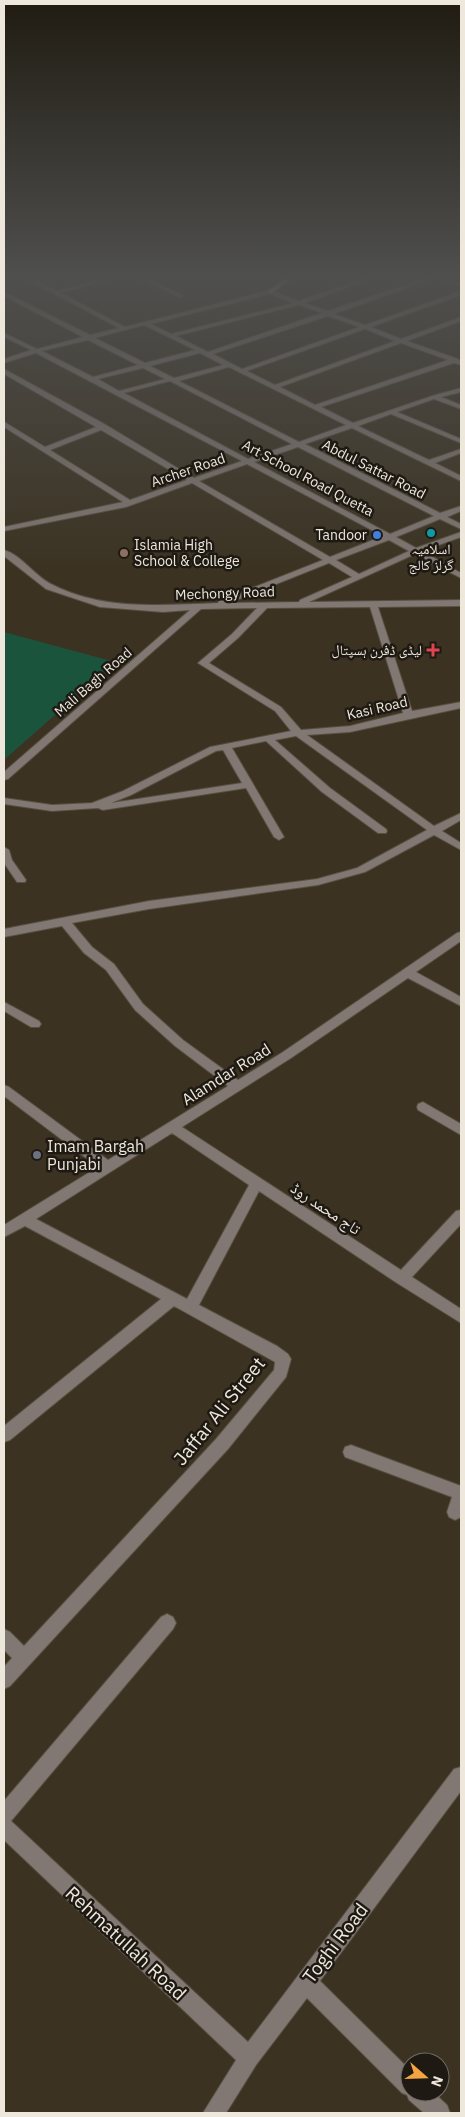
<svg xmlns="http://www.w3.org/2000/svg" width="465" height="2117" viewBox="0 0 465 2117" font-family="'IBM Plex Sans','Noto Naskh Arabic',sans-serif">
  <rect width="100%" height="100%" fill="#3b3221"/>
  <!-- green -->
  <polygon fill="#1b543d" points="4,632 115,662 5,759 4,758"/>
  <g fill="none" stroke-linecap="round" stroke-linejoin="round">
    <defs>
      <g id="minor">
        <path d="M26 279H34L56 291 100 279H112L61 293 125 327 270 290 299 301 361 279H371L305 303 328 311 423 279H433L334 314 365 325 461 291V295L371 327 401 339 461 317V321L407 341 458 359 461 361V365L454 363 321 407 353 423 432 396 461 388V392L441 397 461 405V409L434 399 397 412 461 439V443L391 414 358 426 429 460 461 449V453L435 463 461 476V481L352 428 305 444 440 513 461 506V511L447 517 461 524V529L440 519 396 537 416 548 461 532V537L422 551 461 573V578L415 554 309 602 461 600V606L378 607 412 711 461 702V708L350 732 307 735 434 826 461 813V820L442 831 461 843V850L434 835 365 872 318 885 149 909 72 923 92 947 114 964 143 1004 183 1040 238 1080 283 1052 457 933 461 932V941L416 972 461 997V1006L408 978 291 1058 182 1127 401 1270 456 1211 461 1210V1224L412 1277 461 1309V1323L397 1283 259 1191 199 1305 277 1346 288 1354 291 1359 286 1377 228 1449 10 1686 4 1689V1667L12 1658 4 1650V1629L10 1632 24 1646 216 1439 274 1370 275 1362 174 1306 10 1440 4 1442V1426L161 1299 25 1226 4 1237V1225L98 1167 4 1096V1085L9 1087 108 1160 228 1086 175 1046 135 1010 106 970 84 953 62 926 4 937V929L149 901 317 879 357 868 427 830 296 736 275 740 330 788 386 829 387 831 386 833H378L322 792 266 741 232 748 284 837 279 840 274 837 246 788 103 810 98 808 52 811 4 804V798L52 805 92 803 123 791 210 747 291 731 275 711 198 663 232 634 257 608 201 609 8 779 4 780V772L190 610 163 612 100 607 46 589 4 556V550C22 555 35 577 53 585 105 611 162 605 218 603L219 601 323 560 192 483 126 507 4 531V527L123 502 4 427V422L6 423 45 447 96 427 4 374V369L106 425 194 478 242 461 36 353 4 363V359L31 350 4 337V333L37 349 83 337 4 296V292L90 335 119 328ZM270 294 293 303 171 334 151 324ZM299 305 322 313 208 352 176 336ZM328 316 359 327 242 369 213 354ZM144 325 195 350 145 363 95 338ZM365 329 395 341 275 385 247 371ZM88 340 138 365 93 377 42 351ZM401 343 448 360 315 405 280 387ZM200 353 223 365 174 378 150 366ZM229 367 346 425 299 442 179 381ZM143 368 165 379 119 391 98 379ZM170 381 292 444 248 459 124 393ZM101 430 187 480 130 500 50 450ZM298 447 434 516 390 534 254 462ZM247 464 383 536 330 557 199 481ZM389 540 409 551 359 574 336 560ZM329 563 352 577 300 600 299 602 229 603ZM370 607 403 713 350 726 301 730 281 707 209 663 238 638 267 608ZM223 750 242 783 111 803 131 795 216 751ZM172 1133 249 1185 187 1299 36 1219Z"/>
        <polygon points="140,279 149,279 184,296 179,297"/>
        <polygon points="443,279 461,282 461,286 444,280"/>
        <polygon points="4,847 9,850 12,860 26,880 25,882 17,882 4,863"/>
        <polygon points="4,1002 39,1021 41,1024 39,1027 31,1027 4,1011"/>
        <polygon points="423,1102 461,1124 461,1135 418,1110 417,1107 418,1104"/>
        <polygon points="351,1445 461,1486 461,1517 455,1520 449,1517 447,1512 452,1497 345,1457 343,1452 345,1447"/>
        <polygon points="167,1614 173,1617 176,1623 173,1629 11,1821 248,2042 454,1769 461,1767 461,1791 320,1981 410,2070 410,2092 433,2092 447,2105 450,2113 424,2113 409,2100 407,2095 402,2093 307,1998 256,2065 226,2113 203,2113 236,2060 4,1840 4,1801 161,1617"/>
      </g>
      <polygon id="major" points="284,279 292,279 272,293 268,293 268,291"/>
    </defs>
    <!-- minor casing -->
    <use href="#minor" stroke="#574f3f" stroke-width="2"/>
    <!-- major casing -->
    <use href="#major" stroke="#574f3f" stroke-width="2"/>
    <!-- minor -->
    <use href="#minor" fill="#817773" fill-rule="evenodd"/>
    <!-- major -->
    <use href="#major" fill="#cebab2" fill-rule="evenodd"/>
  </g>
  <!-- sky -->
  <linearGradient id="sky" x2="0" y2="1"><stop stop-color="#201c12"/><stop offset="0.48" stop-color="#4f4f4e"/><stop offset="1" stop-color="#4f4f4e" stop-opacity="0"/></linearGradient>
  <rect width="465" height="576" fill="url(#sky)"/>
  <!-- markers -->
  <circle fill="#0f9aa8" stroke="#1e1a13" stroke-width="2" cx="431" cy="533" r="5"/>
  <circle fill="#3f7fe0" stroke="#1e1a13" stroke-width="2" cx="377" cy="535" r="5"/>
  <circle fill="#8d6e63" stroke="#1e1a13" stroke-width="2" cx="124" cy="553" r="5"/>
  <path fill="#e0444e" stroke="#1e1a13" stroke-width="2" d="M430.5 642.5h5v5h5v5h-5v5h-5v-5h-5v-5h5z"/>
  <circle fill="#6b7280" stroke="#1e1a13" stroke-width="2" cx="37" cy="1155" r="5"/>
  <g text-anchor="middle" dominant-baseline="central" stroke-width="5" stroke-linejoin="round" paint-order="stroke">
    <!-- far-street labels -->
    <g font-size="14" fill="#ede7dc" stroke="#1e1a13">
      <text transform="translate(374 469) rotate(27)">Abdul Sattar Road</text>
      <text transform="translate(188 470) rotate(-19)">Archer Road</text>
      <text transform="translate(308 478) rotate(28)">Art School Road Quetta</text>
      <text transform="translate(225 593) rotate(-2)">Mechongy Road</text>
      <text transform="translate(93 682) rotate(-41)">Mali Bagh Road</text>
      <text transform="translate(377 708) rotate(-13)">Kasi Road</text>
    </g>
    <!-- far-poi labels -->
    <g font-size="14" fill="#ede7dc" stroke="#1e1a13" text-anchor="end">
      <text x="367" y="535">Tandoor</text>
      <text x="134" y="545" text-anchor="start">Islamia High<tspan x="134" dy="16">School &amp; College</tspan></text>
      <text x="431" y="549" text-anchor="middle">اسلامیہ<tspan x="431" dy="16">گرلز کالج</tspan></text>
      <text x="422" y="650">لیڈی ڈفرن ہسپتال</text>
    </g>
    <!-- street labels -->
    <g font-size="16" fill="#ede7dc" stroke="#1e1a13">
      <text transform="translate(226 1074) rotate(-32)">Alamdar Road</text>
      <text transform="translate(326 1208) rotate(34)">تاج محمد روڈ</text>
    </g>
    <!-- poi labels -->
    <g font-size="16" fill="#ede7dc" stroke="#1e1a13" text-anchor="start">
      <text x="47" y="1146">Imam Bargah<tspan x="47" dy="18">Punjabi</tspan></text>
    </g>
    <!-- near-street labels -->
    <g font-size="19" fill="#ede7dc" stroke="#1e1a13">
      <text transform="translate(219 1411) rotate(-51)">Jaffar Ali Street</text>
      <text transform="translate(126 1943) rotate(43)">Rehmatullah Road</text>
      <text transform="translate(335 1943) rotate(-53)">Toghi Road</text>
    </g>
  </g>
  <!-- border -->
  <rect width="465" height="2117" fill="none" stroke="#ede7dc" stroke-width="10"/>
  <!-- north arrow -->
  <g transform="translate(425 2077) rotate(110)"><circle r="24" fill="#1e1a13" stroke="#716c63"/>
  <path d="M0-4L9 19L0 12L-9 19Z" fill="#f2a541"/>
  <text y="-8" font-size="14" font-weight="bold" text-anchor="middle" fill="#ede7dc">N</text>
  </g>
</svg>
